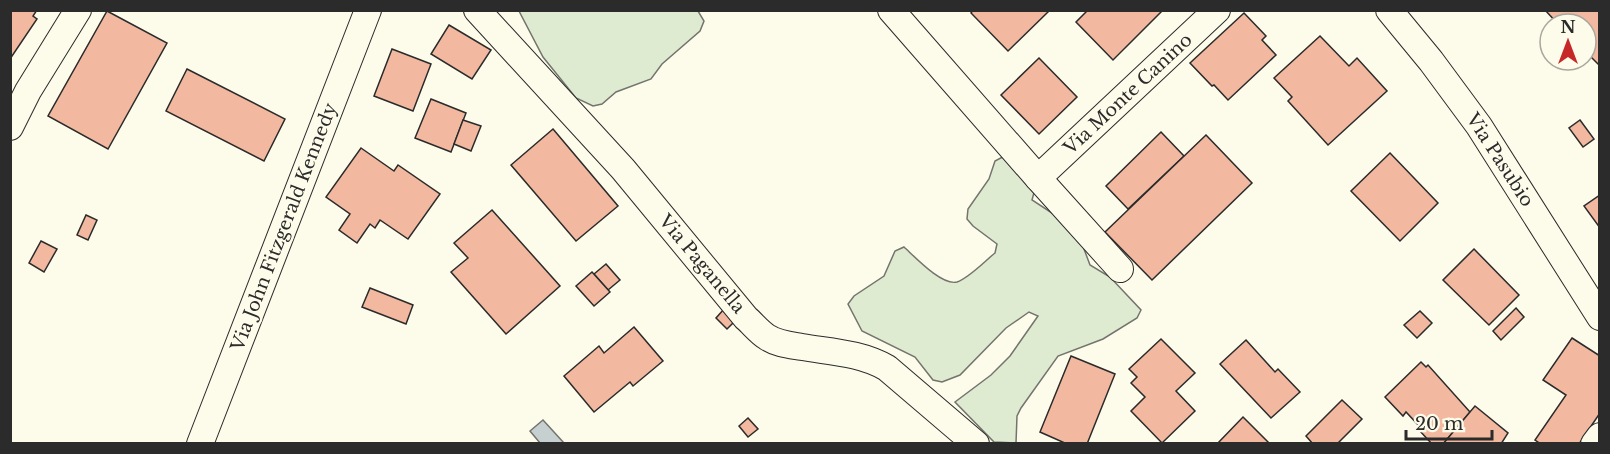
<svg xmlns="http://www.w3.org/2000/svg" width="1610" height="454" viewBox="0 0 1610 454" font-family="'Libre Baskerville',serif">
  <rect width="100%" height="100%" fill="#fdfbea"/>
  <!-- green -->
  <g fill="#deebd1" stroke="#74746e" stroke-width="1.5">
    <polygon points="519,11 698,11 704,21 700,31 662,64 651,79 616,92 602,104 593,106 576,98 543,57"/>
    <path d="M1012 152 1038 178 1032 200 1055 215 1088 232 1084 249 1090 265 1110 277 1141 310 1137 318 1103 339 1058 356 1021 408 1017 416 1016 443 994 442 955 402 991 375 1010 356 1038 316 1029 312 1006 328 960 375 942 382 933 380 915 357 862 331 848 304 854 296 884 276 895 251 904 247C915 257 942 286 957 282 969 278 985 261 995 253L997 244 973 226 967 219 968 209 989 179 995 161Z"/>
  </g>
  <!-- water -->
  <polygon fill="#c7d0d0" stroke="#74746e" stroke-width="1.5" points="543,420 564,443 540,443 530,431"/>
  <!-- building -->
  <g fill="#f2b8a0" stroke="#2b2b2b" stroke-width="1.5">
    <polygon points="10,10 37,10 33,16 37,19 10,59"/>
    <polygon points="973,10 1050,10 1008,51 971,13"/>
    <polygon points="1088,10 1163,10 1113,60 1076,22"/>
    <polygon points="1545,10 1600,10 1600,66 1586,52 1586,24 1558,24"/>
    <polygon points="107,11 167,43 108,149 48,116"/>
    <polygon points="1244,13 1266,36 1262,40 1276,55 1228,100 1214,85 1212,86 1190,63"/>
    <polygon points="449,25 491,50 472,79 431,54"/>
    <polygon points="1320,36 1349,66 1357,58 1387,91 1328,145 1288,101 1292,97 1274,78"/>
    <polygon points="392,49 431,64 413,111 374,96"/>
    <polygon points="1039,58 1077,97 1039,134 1001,95"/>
    <polygon points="187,69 285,119 264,161 166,111"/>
    <polygon points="431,99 466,113 451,152 415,138"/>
    <polygon points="463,120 481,126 471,151 454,144"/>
    <polygon points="1580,120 1594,139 1583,147 1569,128"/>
    <polygon points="553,129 618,206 576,241 511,165"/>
    <polygon points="1161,132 1184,156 1128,209 1106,186"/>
    <polygon points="1206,135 1252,183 1152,280 1105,232"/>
    <polygon points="361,148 394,171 398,165 440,194 408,239 380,220 375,228 370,224 357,243 339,230 350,214 326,197"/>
    <polygon points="1390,153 1438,203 1400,241 1351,191"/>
    <polygon points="1600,195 1600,228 1584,206"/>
    <polygon points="492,210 560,286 506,334 451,272 468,258 454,243"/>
    <polygon points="86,215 97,220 88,240 77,235"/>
    <polygon points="41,241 57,249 44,272 29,263"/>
    <polygon points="1474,249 1519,295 1489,325 1443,280"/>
    <polygon points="606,264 620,280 608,290 594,274"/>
    <polygon points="592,272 610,292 594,306 576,286"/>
    <polygon points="370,288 413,305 406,324 362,307"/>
    <polygon points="1516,308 1524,317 1501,340 1493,331"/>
    <polygon points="724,309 736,320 727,329 716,318"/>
    <polygon points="1420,311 1432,323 1417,338 1404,325"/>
    <polygon points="634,327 663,361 633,386 630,382 594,412 564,376 599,346 604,353"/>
    <polygon points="1572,338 1600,356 1600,413 1579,444 1541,444 1535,440 1566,395 1543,380"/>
    <polygon points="1161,339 1195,373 1176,391 1195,411 1162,443 1131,411 1145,397 1131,383 1137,377 1129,369"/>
    <polygon points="1246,340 1275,372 1278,369 1300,392 1271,418 1220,364"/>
    <polygon points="1071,356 1115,374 1087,444 1067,444 1040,432"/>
    <polygon points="1421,362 1426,367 1428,365 1470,412 1443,444 1432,444 1419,430 1421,428 1406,412 1403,416 1385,397"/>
    <polygon points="1342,400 1362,419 1337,444 1313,444 1306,436"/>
    <polygon points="1475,406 1508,433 1501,444 1443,444"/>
    <polygon points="1243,417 1270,444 1217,444"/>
    <polygon points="748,418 758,429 748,437 739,426"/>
  </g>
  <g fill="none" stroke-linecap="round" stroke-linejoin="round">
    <defs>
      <g id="street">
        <path d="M477 10 623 169 746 318C753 324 759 332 767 337 777 344 790 345 802 347 832 352 861 353 887 368L976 444"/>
        <polyline points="891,10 1038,178 1120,269"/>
        <polyline points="1389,10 1431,61 1479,126 1600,317"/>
        <polyline points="10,127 28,91 78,10"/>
        <polyline points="1038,178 1217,10"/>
        <polyline points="200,444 368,10"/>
        <polyline points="1594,444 1600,436"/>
      </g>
    </defs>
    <!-- street casing -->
    <use href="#street" stroke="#2b2b2b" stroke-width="28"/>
    <!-- street -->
    <use href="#street" stroke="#fdfbea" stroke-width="26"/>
  </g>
  <g text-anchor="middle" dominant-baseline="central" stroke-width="4.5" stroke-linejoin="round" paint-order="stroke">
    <!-- street labels -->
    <g font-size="18" fill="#2b2b2b" stroke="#fdfbea">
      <text transform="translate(1128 94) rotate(-43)">Via Monte Canino</text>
      <text transform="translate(1500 160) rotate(57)">Via Pasubio</text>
      <text transform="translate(284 227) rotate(-69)">Via John Fitzgerald Kennedy</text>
      <text transform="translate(702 264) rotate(50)">Via Paganella</text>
    </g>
  </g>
  <!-- border -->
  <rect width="1610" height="454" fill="none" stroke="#2b2b2b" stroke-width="24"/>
  <!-- north arrow -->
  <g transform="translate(1568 42)"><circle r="28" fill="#fdfbea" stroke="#a9a89e" stroke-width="1.5"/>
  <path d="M0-4.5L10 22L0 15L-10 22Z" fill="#c62828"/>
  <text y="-9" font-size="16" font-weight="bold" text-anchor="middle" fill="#2b2b2b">N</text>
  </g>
  <!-- scale -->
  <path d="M1406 430v9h86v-9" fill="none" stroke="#2b2b2b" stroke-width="3"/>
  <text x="1415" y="430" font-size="18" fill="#2b2b2b" stroke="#fdfbea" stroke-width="4.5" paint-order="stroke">20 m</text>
</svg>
